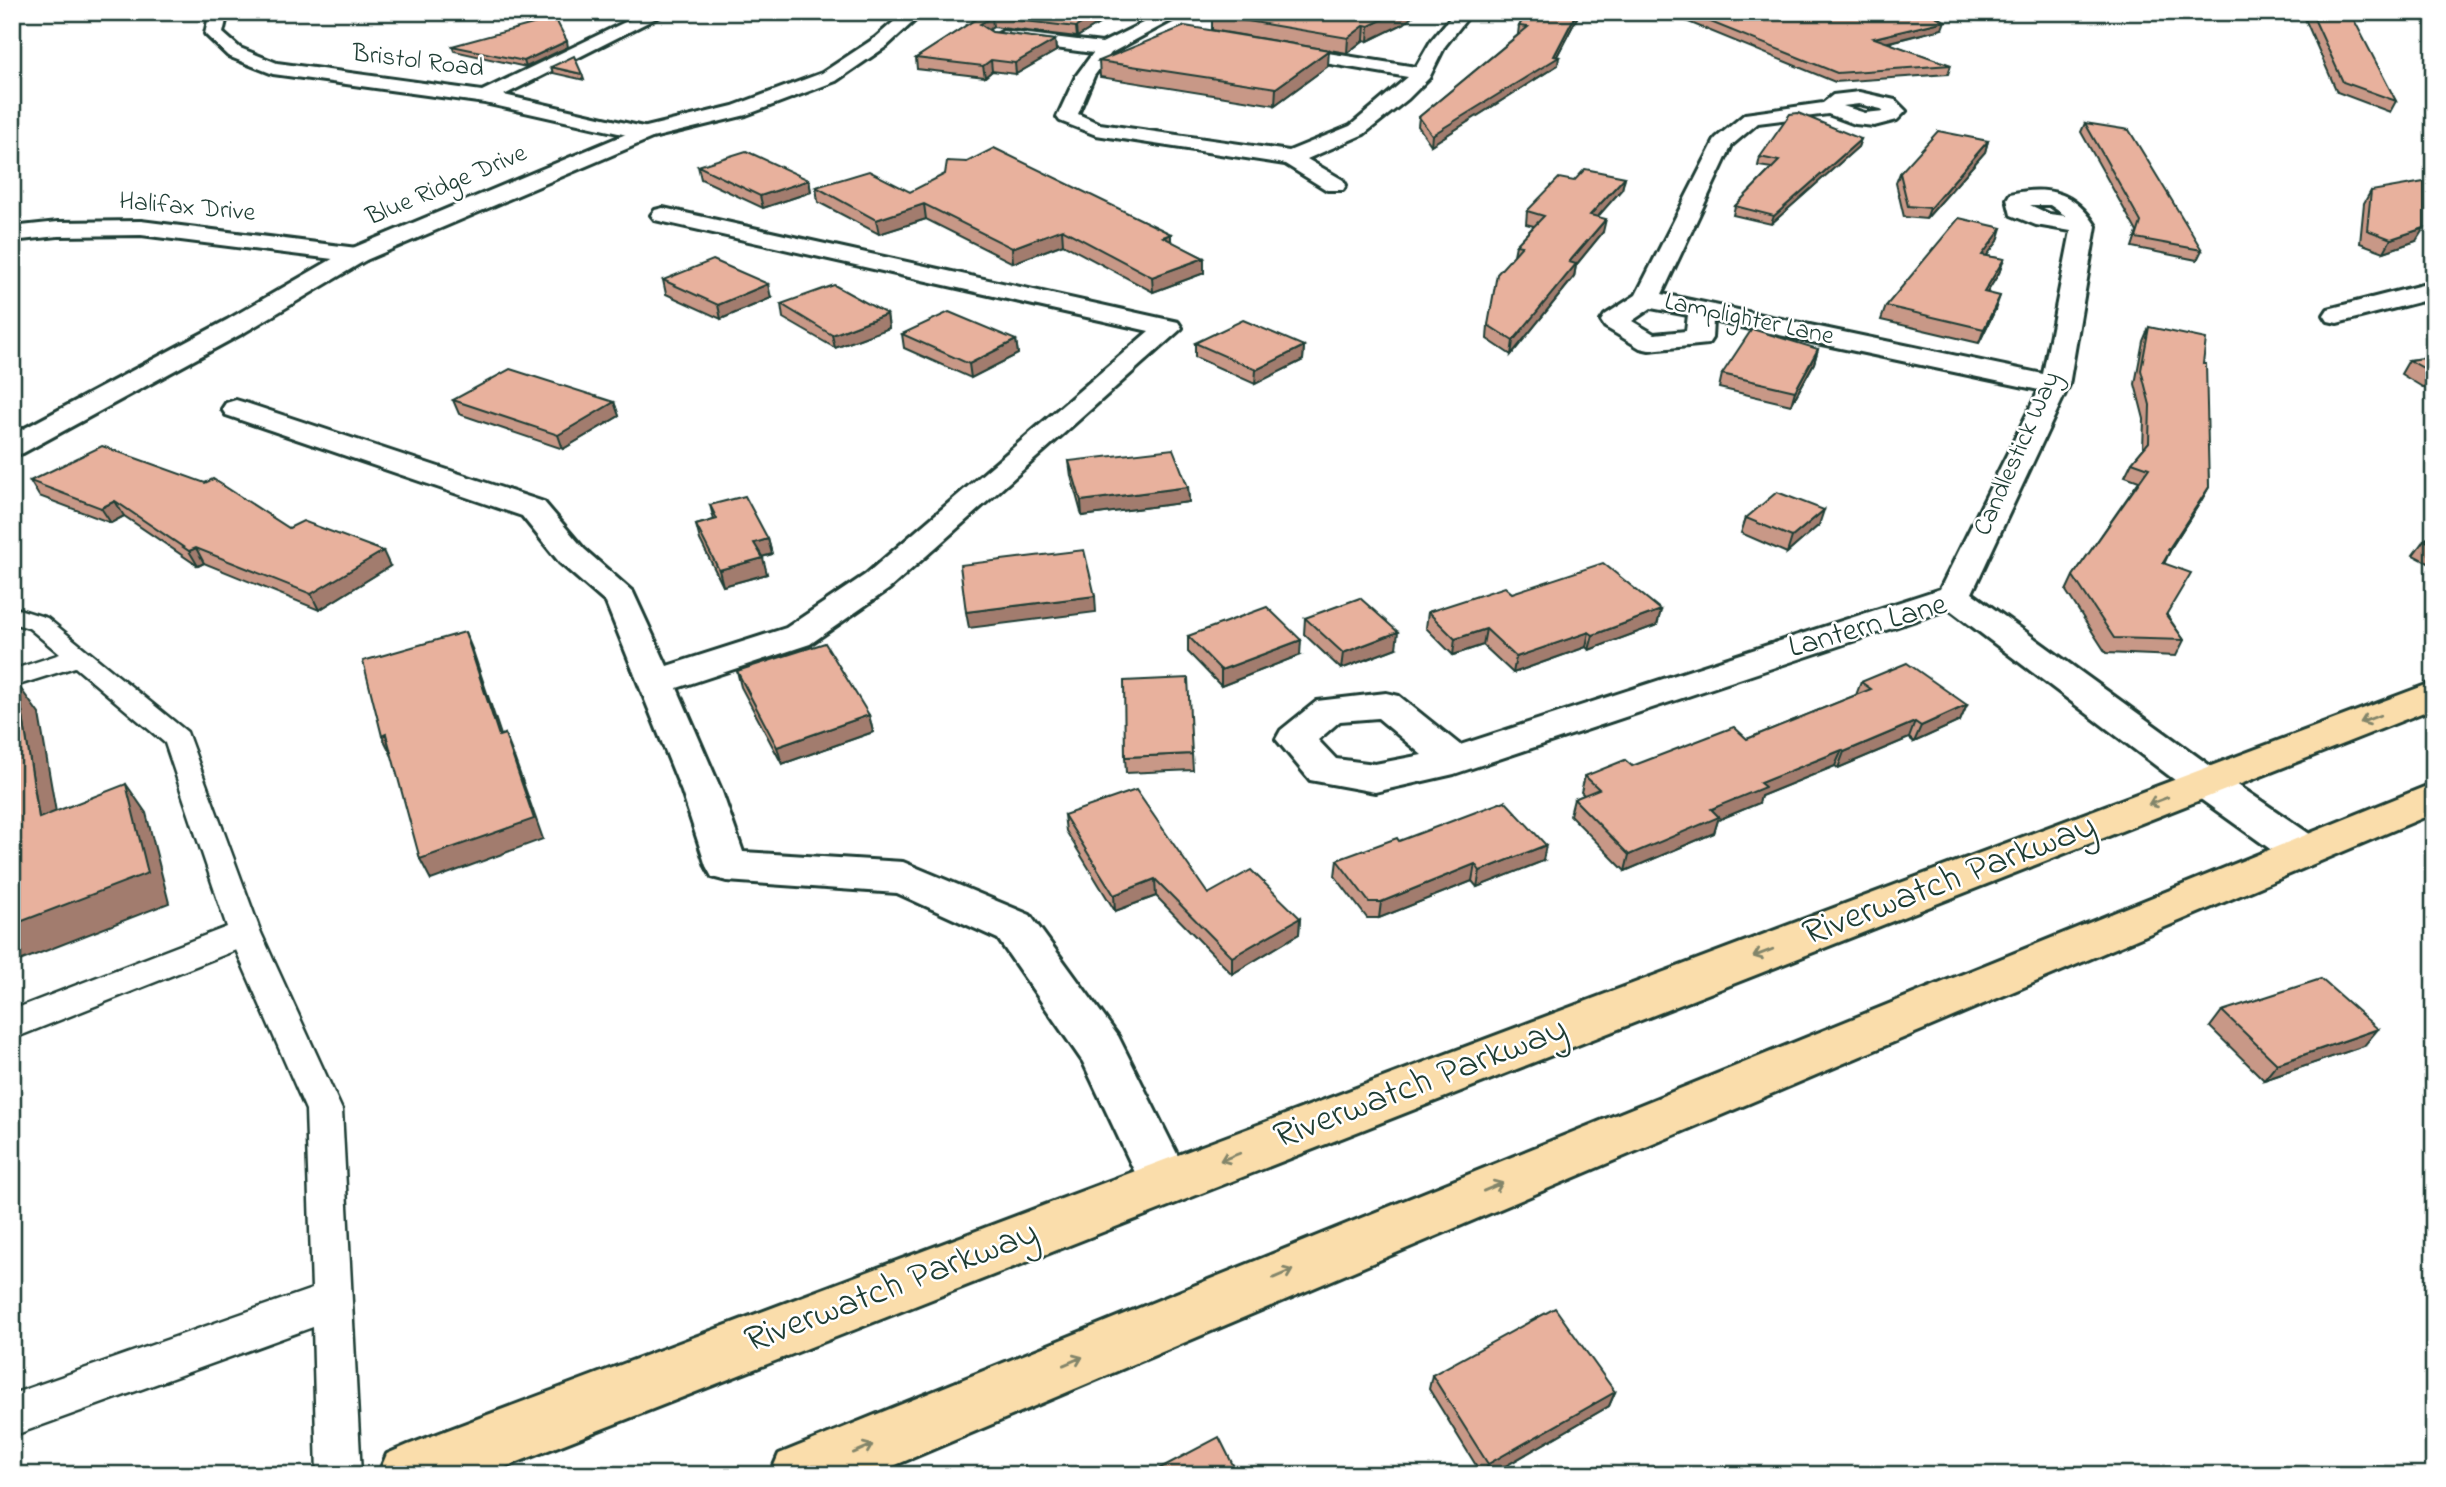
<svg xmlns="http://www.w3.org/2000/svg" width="2446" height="1487" viewBox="0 0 2446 1487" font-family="'Indie Flower',sans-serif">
  <rect width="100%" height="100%" fill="#fff"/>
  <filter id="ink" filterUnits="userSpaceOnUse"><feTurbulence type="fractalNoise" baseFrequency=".0143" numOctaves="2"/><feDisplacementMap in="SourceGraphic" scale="14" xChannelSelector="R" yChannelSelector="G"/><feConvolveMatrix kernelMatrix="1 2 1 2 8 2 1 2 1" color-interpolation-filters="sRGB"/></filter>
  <g filter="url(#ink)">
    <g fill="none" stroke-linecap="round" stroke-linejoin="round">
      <defs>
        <polygon id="lane" points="12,607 47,618 187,732 261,933 342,1110 361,1475 317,1475 313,1327 12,1436 12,1394 312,1289 306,1110 236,950 12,1039 12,1010 227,927 165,743 75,667 12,687 12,670 60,654 29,628 12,623"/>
        <g id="street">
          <polygon points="210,12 228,12 223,33 240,48 277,63 482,91 646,12 668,12 504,95 652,129 655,133 652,137 645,139 485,103 273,74 228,56 205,34"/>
          <polygon points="1165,12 1187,12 1111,53 1094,76 1078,114 1100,124 1289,151 1350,126 1408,77 1277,55 1268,50 1271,46 1277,45 1416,67 1431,41 1455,12 1472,12 1445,46 1429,78 1408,99 1364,134 1307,159 1343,180 1346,185 1343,190 1327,190 1285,164 1096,135 1060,121 1057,117 1076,76 1093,53 1003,41 994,36 1003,31 1102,43"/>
          <path d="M1859 92 1895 100 1906 111 1897 120 1874 126 1855 124 1828 114 1758 123 1732 145 1662 294 2043 374 2071 231 2036 225 2011 215 2007 199 2010 194C2048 185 2075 192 2096 226L2069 385 1972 593 2220 773 2317 839 2323 850 2317 861 2302 865 2287 861 2192 793 1949 609 1454 774 1375 792 1310 780 1276 739 1281 730 1317 701 1386 693 1399 696 1460 745 1940 589 2039 390 1713 321 1712 338 1708 344 1649 350 1640 348 1605 327 1601 321 1605 315 1636 295 1716 138 1745 114 1823 103 1833 95ZM1859 104 1881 109 1884 111 1865 113 1843 106ZM2030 205H2050L2066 216 2049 214ZM1651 308 1688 315 1686 331 1654 334 1632 321ZM1378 718 1422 755 1375 764 1336 759 1318 740 1340 721Z"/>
          <polygon points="663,208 1169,320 1178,322 1182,328 889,589 810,644 677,688 722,792 743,852 903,862 1030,915 1118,1036 1191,1182 1183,1198 1165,1205 1147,1198 1083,1062 998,939 897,893 727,881 712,877 706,866 682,792 606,603 560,563 522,516 226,415 222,409 226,403 236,400 246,403 544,502 584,549 633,592 667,666 786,628 865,575 1149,331 655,220 651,215 655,210"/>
          <polygon points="141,221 357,248 366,250 369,255 366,260 357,262 141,235 58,236 12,241 12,227 58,222"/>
          <polygon points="2434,282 2434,298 2337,323 2328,321 2324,315 2328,309"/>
        </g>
        <polygon id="secondary" points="905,12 924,12 887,46 836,81 746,115 652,138 366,260 245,332 23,453 12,456 12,435 227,320 348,250 638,129 733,106 822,73 875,38"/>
        <g id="primary">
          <polygon points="2434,682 2434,708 485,1475 378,1475 387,1454 408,1445"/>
          <polygon points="2434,783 2434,813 872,1475 770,1475 779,1454"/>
        </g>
      </defs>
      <!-- lane casing -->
      <use href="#lane" stroke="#1f3d34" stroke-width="5"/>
      <!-- street casing -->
      <use href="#street" stroke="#1f3d34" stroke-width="6"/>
      <!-- secondary casing -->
      <use href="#secondary" stroke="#1f3d34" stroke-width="6"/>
      <!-- primary casing -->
      <use href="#primary" stroke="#1f3d34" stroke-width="6"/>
      <!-- lane -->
      <use href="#lane" fill="#fff" fill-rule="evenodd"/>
      <!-- street -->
      <use href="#street" fill="#fff" fill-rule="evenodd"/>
      <!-- secondary -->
      <use href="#secondary" fill="#fff" fill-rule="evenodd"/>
      <!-- primary -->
      <use href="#primary" fill="#faddab" fill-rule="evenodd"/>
    </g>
    <!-- wall -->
    <g fill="#c89887" stroke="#1f3d34" stroke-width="2">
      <polygon points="987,12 1107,19 1077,37 993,27 989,30 992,32 1055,40 1056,51 1016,74 992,71 985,77 917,69 916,58"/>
      <polygon points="1580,12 1557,56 1558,65 1431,145 1418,126 1419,117 1519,34 1518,34 1519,26"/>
      <polygon points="1664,12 1928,12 1942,29 1887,43 1951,65 1948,74 1835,82"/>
      <polygon points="2302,12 2339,12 2396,101 2390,112 2337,92"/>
      <polygon points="1212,15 1405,23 1368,41 1364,40 1347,53 1212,30"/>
      <polygon points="452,46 568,47 526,67 454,51"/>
      <polygon points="1099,61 1328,66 1275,105 1100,77"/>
      <polygon points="551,67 582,74 584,80 553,73"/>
      <polygon points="2085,123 2202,250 2197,260 2132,247 2137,232 2081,132"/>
      <polygon points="1861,139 1858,147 1771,224 1733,215 1735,206 1772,168 1758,166 1760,157"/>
      <polygon points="1988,141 1985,152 1926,219 1904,217 1896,183 1900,173"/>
      <polygon points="698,166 809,180 811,192 763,208 701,179"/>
      <polygon points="1625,177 1622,189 1597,217 1603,232 1576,265 1574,277 1511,355 1487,339 1488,325 1514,255 1516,245 1534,226 1526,224 1527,211 1574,181"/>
      <polygon points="816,187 910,192 1171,242 1204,258 1204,273 1153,292 1063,244 1013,263 926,219 879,234 818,202"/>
      <polygon points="2371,191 2416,241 2384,252 2360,243 2364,203"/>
      <polygon points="1998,241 1986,256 2004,259 1999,273 1986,293 1995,310 1979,343 1881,320 1886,306"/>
      <polygon points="663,280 771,298 721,319 666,294"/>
      <polygon points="781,304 887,314 889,328 835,348 783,318"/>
      <polygon points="2149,327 2203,364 2209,487 2201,501 2169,551 2170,551 2164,564 2167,615 2184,640 2176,656 2106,653 2066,591 2073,576 2139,481 2125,476 2132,462 2143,449 2144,419 2135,384 2143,341"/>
      <polygon points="902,334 1016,340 1018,354 971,378 904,348"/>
      <polygon points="1195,343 1304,346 1303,360 1255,384 1195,357"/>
      <polygon points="1818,349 1814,363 1791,405 1719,388 1722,374"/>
      <polygon points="2434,357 2434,394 2401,374 2409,360"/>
      <polygon points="453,400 614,402 619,416 563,449 459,414"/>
      <polygon points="1069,461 1188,487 1189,502 1082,516 1071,476"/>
      <polygon points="30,481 289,528 390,566 319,610 204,563 198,566 124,516 111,523 39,496"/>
      <polygon points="710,505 768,539 772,554 762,557 767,574 723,586 700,540 696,525 714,520"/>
      <polygon points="1746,518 1819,525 1787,553 1741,533"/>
      <polygon points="2434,535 2434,566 2413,555 2424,540"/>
      <polygon points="1512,593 1661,610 1657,625 1589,650 1586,647 1513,673 1483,645 1453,655 1426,628 1428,612"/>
      <polygon points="1305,618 1396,648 1341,669 1304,634"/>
      <polygon points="1188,636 1300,655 1221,686 1188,652"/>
      <polygon points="737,671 869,715 873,732 782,764 741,687"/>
      <polygon points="1861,682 1967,705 1960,721 1914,742 1909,738 1838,768 1835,766 1761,796 1759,803 1718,820 1714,833 1625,871 1570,815 1574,799 1584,795 1581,792 1585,776 1632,766 1747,739 1856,695"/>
      <polygon points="1192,754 1193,770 1126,773 1125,757"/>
      <polygon points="1064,815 1208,894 1300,918 1299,934 1232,974 1156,896 1115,911 1066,831"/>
      <polygon points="1399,841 1543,861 1477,887 1472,881 1379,918 1367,918 1335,876 1337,860"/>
      <polygon points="2222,1011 2364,1046 2264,1080 2210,1027"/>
      <polygon points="1432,1375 1615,1392 1609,1406 1490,1475 1482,1475 1429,1389"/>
    </g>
    <!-- shaded-wall -->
    <g fill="#a27c6e" stroke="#1f3d34" stroke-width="2">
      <polygon points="1100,12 1107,12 1107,19 1077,37 1076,27"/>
      <polygon points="1398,12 1418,12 1405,23 1368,41 1369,26"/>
      <polygon points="1577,12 1580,12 1556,58 1559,57 1558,65 1431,145 1432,135 1554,56"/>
      <polygon points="992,17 993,27 982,34 980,24"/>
      <polygon points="1945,21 1942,29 1872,46 1874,38"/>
      <polygon points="1365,25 1364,40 1347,53 1348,38"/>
      <polygon points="1055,40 1056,51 1016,74 1015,63"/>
      <polygon points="567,41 568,47 526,67 524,61"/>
      <polygon points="1329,50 1328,66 1275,105 1276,88"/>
      <polygon points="991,60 992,71 985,77 983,66"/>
      <polygon points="1861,139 1858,147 1771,224 1774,216"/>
      <polygon points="1988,141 1985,152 1926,219 1930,208"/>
      <polygon points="1625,177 1622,189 1588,228 1590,215"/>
      <polygon points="809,180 811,192 763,208 760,196"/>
      <polygon points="924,204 926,219 879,234 876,220"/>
      <polygon points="1606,219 1603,232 1576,265 1574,277 1511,355 1513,341 1569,262"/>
      <polygon points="2002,228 1998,241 1977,268 1982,255"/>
      <polygon points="2424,228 2416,241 2384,252 2391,239"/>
      <polygon points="1062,229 1063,244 1013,263 1012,248"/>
      <polygon points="1171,234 1171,249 1163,237"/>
      <polygon points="1204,258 1204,273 1153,292 1152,277"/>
      <polygon points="2004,259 1999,273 1979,306 1984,292"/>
      <polygon points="768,284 771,298 721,319 718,305"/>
      <polygon points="2000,296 1995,310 1979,343 1984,329"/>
      <polygon points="887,314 889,328 835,348 832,335"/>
      <polygon points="1016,340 1018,354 971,378 969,364"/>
      <polygon points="1304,346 1303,360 1255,384 1256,370"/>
      <polygon points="1818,349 1814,363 1791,405 1795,391"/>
      <polygon points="614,402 619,416 563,449 558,435"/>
      <polygon points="1188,487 1189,502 1082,516 1081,501"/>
      <polygon points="2209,487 2201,501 2160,565 2168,550"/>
      <polygon points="115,501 124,516 111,523 101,508"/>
      <polygon points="1824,510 1819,525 1787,553 1792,537"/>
      <polygon points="768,539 772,554 758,558 754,543"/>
      <polygon points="196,548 204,563 198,566 189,551"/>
      <polygon points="383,551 390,566 319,610 311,594"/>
      <polygon points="763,558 767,574 723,586 719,570"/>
      <polygon points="1095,596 1096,612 969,628 966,612"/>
      <polygon points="1661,610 1657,625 1589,650 1593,635"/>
      <polygon points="1486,629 1483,645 1453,655 1455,639"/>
      <polygon points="465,632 473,651 508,756 499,736"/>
      <polygon points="1398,632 1396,648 1341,669 1343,653"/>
      <polygon points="1589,632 1586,647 1513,673 1516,657"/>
      <polygon points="1301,640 1300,655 1221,686 1221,670"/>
      <polygon points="18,685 39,714 62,847 39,818"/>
      <polygon points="1967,705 1960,721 1914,742 1921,726"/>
      <polygon points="869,715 873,732 782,764 777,747"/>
      <polygon points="1915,722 1909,738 1838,768 1844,752"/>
      <polygon points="386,734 392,756 382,736"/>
      <polygon points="505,734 513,754 543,839 431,880 420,859"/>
      <polygon points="1842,750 1835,766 1761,796 1759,803 1718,820 1714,833 1625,871 1629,855 1760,783"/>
      <polygon points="126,784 146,813 169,903 12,964 12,925"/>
      <polygon points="1546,845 1543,861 1477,887 1480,871"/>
      <polygon points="1475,864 1472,881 1379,918 1381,902"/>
      <polygon points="1155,879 1156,896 1115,911 1114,895"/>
      <polygon points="1300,918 1299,934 1232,974 1232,957"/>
      <polygon points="2378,1029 2364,1046 2264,1080 2277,1064"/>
      <polygon points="1615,1392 1609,1406 1490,1475 1485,1475 1488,1464"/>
    </g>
    <!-- building -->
    <g fill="#e8b19d" stroke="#1f3d34" stroke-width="2">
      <polygon points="987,12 1100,12 1076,27 992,17 980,24 992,32 1055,40 1015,63 991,60 983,66 916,58"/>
      <polygon points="1220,12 1398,12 1369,26 1365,25 1348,38 1212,15"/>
      <polygon points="1527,12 1577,12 1554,56 1559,57 1432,135 1419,117 1528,27 1519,26"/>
      <polygon points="1686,12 1928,12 1945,21 1874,38 1951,65 1837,73"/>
      <polygon points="2311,12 2339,12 2352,16 2396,101 2343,82"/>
      <polygon points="555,18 567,41 524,61 452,46"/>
      <polygon points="1185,26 1329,50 1276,88 1099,61"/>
      <polygon points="574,56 582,74 551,67"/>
      <polygon points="1798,113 1861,139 1774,216 1735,206 1779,161 1760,157 1790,114"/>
      <polygon points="2085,123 2129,130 2202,250 2136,238 2141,222"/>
      <polygon points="1938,131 1988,141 1930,208 1908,206 1900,173"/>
      <polygon points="994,148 1171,234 1163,237 1204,258 1152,277 1062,229 1012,248 924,204 876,220 816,187 869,171 910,192 945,174 947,161 967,162"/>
      <polygon points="746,151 809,180 760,196 698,166"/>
      <polygon points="1585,169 1625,177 1590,215 1606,219 1569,262 1576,264 1513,341 1488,325 1497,274 1522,246 1516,245 1544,216 1527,211 1559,178 1574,181"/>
      <polygon points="2424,182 2424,228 2391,239 2367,230 2371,191"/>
      <polygon points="1959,218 2002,228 1982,255 2004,259 1984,292 2000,296 1984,329 1886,306"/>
      <polygon points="713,260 768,284 718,305 663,280"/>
      <polygon points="834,285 887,314 832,335 781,304"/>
      <polygon points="949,312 1016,340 969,364 902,334"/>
      <polygon points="1243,320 1304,346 1256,370 1195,343"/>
      <polygon points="2149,327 2206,339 2203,364 2206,364 2209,487 2168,550 2170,551 2163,563 2191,573 2166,615 2184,640 2114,638 2073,576 2149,468 2132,462 2149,442 2150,405 2141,370"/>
      <polygon points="1752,329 1818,349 1795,391 1722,374"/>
      <polygon points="2434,357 2434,374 2409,360"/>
      <polygon points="510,369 614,402 558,435 453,400"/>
      <polygon points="102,446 205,483 213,479 289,528 303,521 383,551 311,594 196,548 189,551 115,501 101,508 30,481"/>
      <polygon points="1173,449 1188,487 1081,501 1069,461"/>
      <polygon points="1777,492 1824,510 1792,537 1746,518"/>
      <polygon points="745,496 768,539 754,543 763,558 719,570 696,525 717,519 710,505"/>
      <polygon points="2434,535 2434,545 2424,540"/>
      <polygon points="1084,550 1095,596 966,612 960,565"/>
      <polygon points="1603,563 1661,610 1593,635 1589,632 1516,657 1486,629 1455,639 1428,612 1505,587 1512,593"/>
      <polygon points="1360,598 1398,632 1343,653 1305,618"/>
      <polygon points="1267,607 1301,640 1221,670 1188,636"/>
      <polygon points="465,632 499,736 505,734 534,819 420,859 386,734 382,736 363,661"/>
      <polygon points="825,643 869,715 777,747 737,671"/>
      <polygon points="1907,663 1967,705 1921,726 1915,722 1844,752 1842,750 1760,783 1765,787 1711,809 1719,817 1629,855 1574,799 1599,789 1585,776 1625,760 1632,766 1734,727 1747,739 1871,689 1861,682"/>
      <polygon points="1188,678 1192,754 1125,757 1124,681"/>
      <polygon points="18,685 39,818 126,784 148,873 12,925 12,687"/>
      <polygon points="1136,790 1208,894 1251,870 1300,918 1232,957 1155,879 1114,895 1064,815"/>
      <polygon points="1505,801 1546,845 1480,871 1475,864 1381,902 1369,902 1337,860 1397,838 1399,841"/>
      <polygon points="2321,979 2378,1029 2277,1064 2222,1011"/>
      <polygon points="1555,1308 1615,1392 1488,1464 1432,1375"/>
      <polygon points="1219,1437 1238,1475 1147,1475"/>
    </g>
    <!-- one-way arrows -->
    <defs><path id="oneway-shaft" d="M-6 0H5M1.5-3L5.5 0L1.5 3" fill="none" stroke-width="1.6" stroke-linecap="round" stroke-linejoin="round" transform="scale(1.75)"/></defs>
    <g stroke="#82856a">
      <use href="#oneway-shaft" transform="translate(2370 719) rotate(159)"/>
      <use href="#oneway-shaft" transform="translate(2158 801) rotate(159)"/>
      <use href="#oneway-shaft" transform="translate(1763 953) rotate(159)"/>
      <use href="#oneway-shaft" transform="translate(1230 1157) rotate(159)"/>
      <use href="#oneway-shaft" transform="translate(1493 1187) rotate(-23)"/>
      <use href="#oneway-shaft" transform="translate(1283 1274) rotate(-23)"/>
      <use href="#oneway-shaft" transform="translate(1073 1361) rotate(-23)"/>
      <use href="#oneway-shaft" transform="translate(863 1449) rotate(-23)"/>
    </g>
  </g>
  <g text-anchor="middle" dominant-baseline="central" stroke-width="5" stroke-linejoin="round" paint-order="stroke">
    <!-- far-street labels -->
    <g font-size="26" fill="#1f3d34" stroke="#fff">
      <text transform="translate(418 62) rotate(7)">Bristol Road</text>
      <text transform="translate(447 186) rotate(-23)">Blue Ridge Drive</text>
      <text transform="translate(187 208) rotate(5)">Halifax Drive</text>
      <text transform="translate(1749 320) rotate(12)">Lamplighter Lane</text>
      <text transform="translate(2018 454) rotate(-66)">Candlestick Way</text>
    </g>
    <!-- street labels -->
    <g font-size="32" fill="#1f3d34" stroke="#fff">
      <text transform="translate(1868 627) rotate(-16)">Lantern Lane</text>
    </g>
    <!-- near-street labels -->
    <g font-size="38" fill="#1f3d34" stroke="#fff">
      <text transform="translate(1950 881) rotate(-21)">Riverwatch Parkway</text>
      <text transform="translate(1421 1084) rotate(-21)">Riverwatch Parkway</text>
      <text transform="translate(892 1288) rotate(-21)">Riverwatch Parkway</text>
    </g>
  </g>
  <!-- margin -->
  <rect width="2446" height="1487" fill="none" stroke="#fff" stroke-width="42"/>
  <rect x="21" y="21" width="2404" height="1445" fill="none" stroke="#1f3d34" stroke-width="2.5" filter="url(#ink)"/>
</svg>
